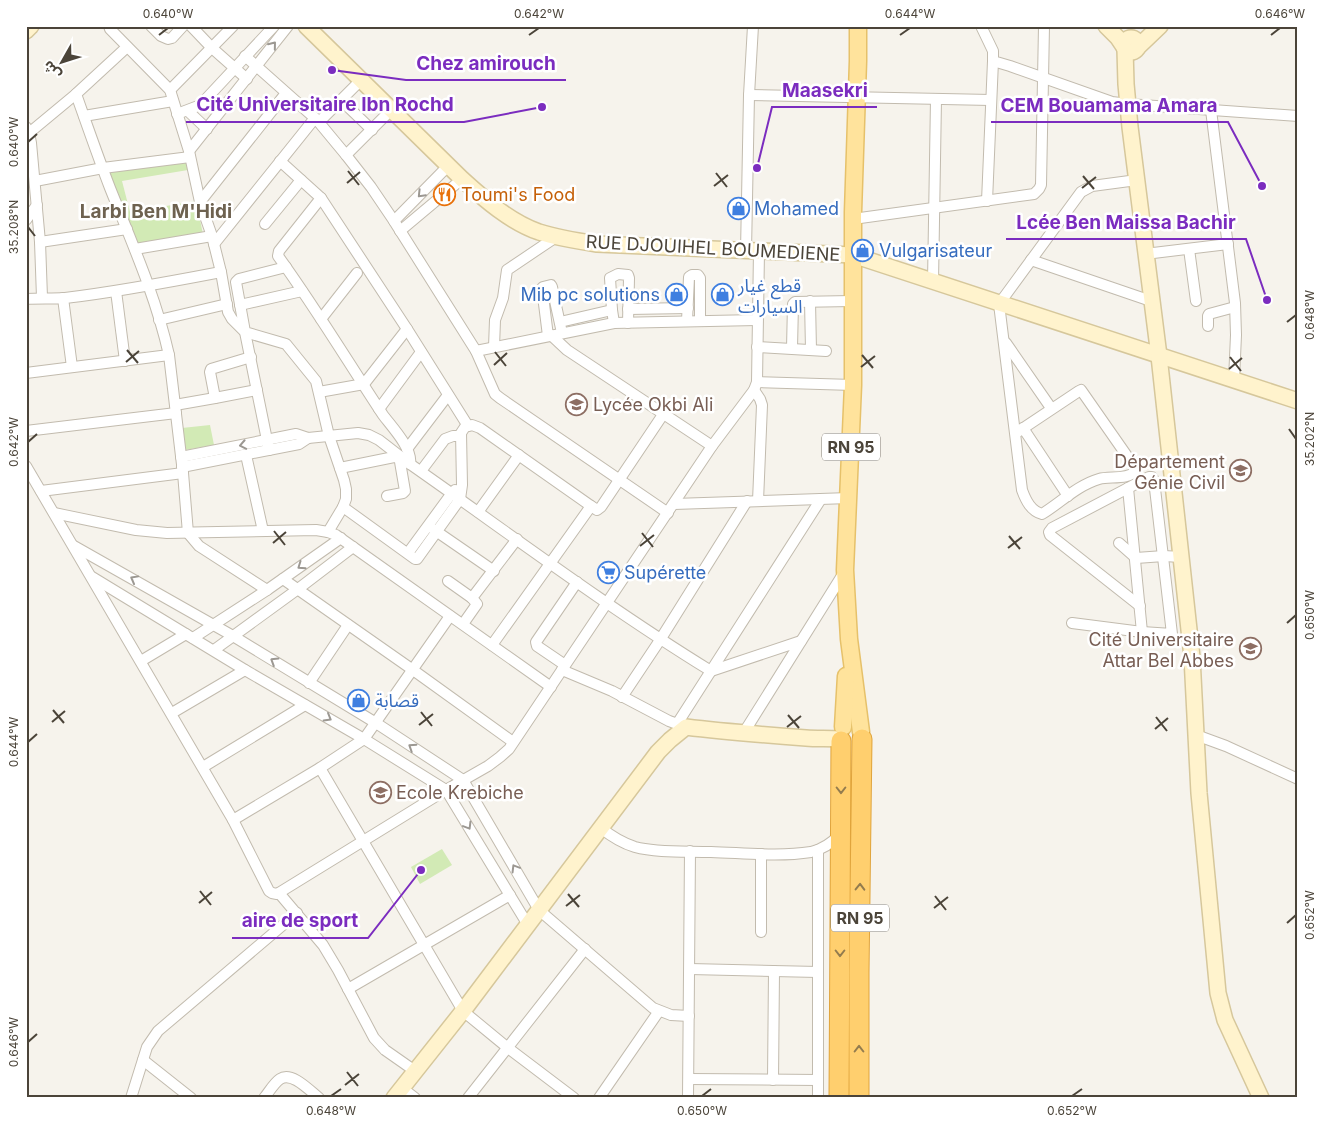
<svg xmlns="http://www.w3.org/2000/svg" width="1324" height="1124" viewBox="0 0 1324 1124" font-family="Inter,'Noto Sans Arabic',sans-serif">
  <rect width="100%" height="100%" fill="#f6f3ec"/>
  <!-- green -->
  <g fill="#d2eab5">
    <polygon points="186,162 188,170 122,181 130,212 196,201 203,234 138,244 108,172"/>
    <polygon points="210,425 214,445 185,450 182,428"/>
    <polygon points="442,849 452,865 420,884 411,867"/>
  </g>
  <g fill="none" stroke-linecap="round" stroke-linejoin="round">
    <defs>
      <g id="street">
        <polyline points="109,26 110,29 170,90 189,151 200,202 212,236 135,249"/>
        <polyline points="151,26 161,36 168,39 172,38 183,26"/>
        <polyline points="191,26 212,48 247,79"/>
        <polyline points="981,26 993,51 993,61 1010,66 1112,102 1128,104 1298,116"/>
        <polyline points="245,56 317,120 346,155 371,187 394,221 476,351 495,394 500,398 668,513"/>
        <polyline points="170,90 233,26"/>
        <path d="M76 94C87 125 98 157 110 188 132 243 156 297 169 355L183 473 188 533 199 546 267 590"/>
        <polyline points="749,95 991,100"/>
        <polyline points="341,100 372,130"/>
        <polyline points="1211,110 1235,303 1236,335 1234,380"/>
        <polyline points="188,111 207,129"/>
        <polyline points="177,114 198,106 205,100 274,26"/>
        <polyline points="84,116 173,101"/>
        <polyline points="319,122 361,80"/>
        <polyline points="26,127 29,133 31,143 40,242 42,297"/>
        <polyline points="29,133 76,94 127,47"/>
        <polyline points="189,151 288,26"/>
        <polyline points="346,155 391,110"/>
        <polyline points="280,161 321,198 407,329 468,426"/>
        <polyline points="35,181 103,168 190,157"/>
        <path d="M321 198 279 251 278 256C315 307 348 362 383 415 392 427 413 449 410 464"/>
        <polyline points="987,201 993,61"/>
        <polyline points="200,202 286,93"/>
        <polyline points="853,219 1034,194 1039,189 1041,185 1044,26"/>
        <polyline points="26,220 37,205"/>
        <polyline points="394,221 448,166"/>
        <polyline points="265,224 301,180"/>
        <polyline points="400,231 462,179"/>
        <polyline points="212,236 221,272 228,312 232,319 245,332 269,450"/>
        <polyline points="40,242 127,229"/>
        <polyline points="214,244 315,118"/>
        <polyline points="1189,249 1196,301"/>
        <polyline points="746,251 749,95 753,26"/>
        <polyline points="1145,254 1228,244"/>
        <polyline points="1031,260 1151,301"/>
        <polyline points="286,267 239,279 236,282 245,332 286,344 316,381 329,436 344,480 346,489 346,499 343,507 328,532"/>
        <polyline points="933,282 936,99"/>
        <polyline points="116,291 125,361"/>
        <polyline points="63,298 72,367"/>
        <path d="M26 299C39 298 52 299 65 298 117 292 169 282 221 272"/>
        <polyline points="810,301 811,350"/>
        <polyline points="240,305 302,291"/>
        <polyline points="628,309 688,308"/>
        <polyline points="321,319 357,273"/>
        <polyline points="159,320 227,304"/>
        <polyline points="687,321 689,277 692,275 698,275 700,278 700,321"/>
        <polyline points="560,322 612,310"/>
        <polyline points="614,323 612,310 610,278 618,274 628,275 629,278 628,323"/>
        <polyline points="1208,326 1208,316 1209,314 1235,307"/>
        <polyline points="551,335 567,350 712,446"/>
        <polyline points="548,336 542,288 543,287 551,285 552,287 562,333"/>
        <polyline points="1006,343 1051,408"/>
        <polyline points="494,347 495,320 503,298 507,270 556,237"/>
        <polyline points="757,347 826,351"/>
        <polyline points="792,348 793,304 795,302 852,301"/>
        <polyline points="476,351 614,323 757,320"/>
        <polyline points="251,357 211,369 210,372 215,398 257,390"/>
        <polyline points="26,373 169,355"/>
        <polyline points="757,382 853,385"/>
        <polyline points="754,390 760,399 762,405 758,501"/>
        <polyline points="319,392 364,384 407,329"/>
        <polyline points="175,405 215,398"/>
        <polyline points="379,409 421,352"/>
        <polyline points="1023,428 1068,496"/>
        <polyline points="26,431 176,413"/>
        <path d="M1016 433 1079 391 1081 390 1134 466 1135 471C1129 480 1109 476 1099 479 1078 485 1060 503 1042 514 1031 511 1026 501 1022 490L999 304 1081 192 1092 186 1137 180"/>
        <polyline points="407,449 448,395"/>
        <polyline points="246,455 263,531"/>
        <path d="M181 457 296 434 308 438 358 433 369 435 379 440 410 464C510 534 607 607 711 671L801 641"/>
        <polyline points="26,466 233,820 269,891 272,893 277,894 446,790 488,766 500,757 509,749 712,446 754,390 757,382 759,251"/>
        <polyline points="182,467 299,444 308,438"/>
        <polyline points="340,468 399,456 405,491 403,493 387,496"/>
        <polyline points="421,471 445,439 453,436 461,436"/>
        <polyline points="1128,488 1142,632"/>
        <polyline points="41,491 183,473"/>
        <polyline points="674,504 849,498"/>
        <polyline points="591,506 597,510 601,507 664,413"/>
        <polyline points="343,507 415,559 417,559 460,499 462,485 461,433 465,427 472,425 480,428 591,506 492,645"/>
        <polyline points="478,512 519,455"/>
        <polyline points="54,513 136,530 167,533 316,530 328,532 336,535 551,687"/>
        <polyline points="433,529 494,571"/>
        <polyline points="1119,543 1136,558 1164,556 1181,557"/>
        <polyline points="74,546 233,636 376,723 463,780 539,910 653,1008 671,1015 689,1016"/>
        <polyline points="408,553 452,493 455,490"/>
        <polyline points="92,577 245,670 364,739 446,790 528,925"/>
        <polyline points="283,579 413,670 513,742"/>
        <polyline points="448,581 472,598"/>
        <polyline points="1072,623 1142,632 1172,634 1154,480 1152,477 1149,477 1052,528 1049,532 1050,535 1140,606"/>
        <polyline points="463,624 477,604 472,598 517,539"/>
        <polyline points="193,638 267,590 341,538"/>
        <polyline points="214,650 298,589 353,547"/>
        <polyline points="141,661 186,634"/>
        <polyline points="565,665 537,646 536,642 577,582"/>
        <polyline points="562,670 612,691 669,721 683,726"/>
        <polyline points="309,683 348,625"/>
        <polyline points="622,697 660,640 747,501"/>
        <polyline points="172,713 245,670"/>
        <polyline points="677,724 821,499"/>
        <polyline points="743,734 845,571"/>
        <polyline points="1196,735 1226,746 1298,779"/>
        <polyline points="203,767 305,705"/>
        <polyline points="320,768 463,1011 508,1048 574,1098"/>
        <polyline points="233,820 320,768 364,739 450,616"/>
        <path d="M601 828C611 836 622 843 635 847 657 853 688 851 711 852 744 853 779 857 811 852 823 849 832 843 840 834"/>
        <polyline points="818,850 818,1098"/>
        <polyline points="761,854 761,932"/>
        <polyline points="279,893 323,945 338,970 374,1038 385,1050 415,1071"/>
        <polyline points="690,969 818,972"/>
        <polyline points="348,989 510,895"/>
        <polyline points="143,1060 191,1098"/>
        <polyline points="689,1079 818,1080"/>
        <polyline points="773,1080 774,971"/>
        <polyline points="402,1088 415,1098"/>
        <polyline points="131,1098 147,1047 158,1031 297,913"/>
        <path d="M264 1098C269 1092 274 1083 280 1079 292 1071 310 1091 319 1098"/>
        <polyline points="468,1098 585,949"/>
        <polyline points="599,1098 659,1011"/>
        <polyline points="688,1098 690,851"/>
      </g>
      <g id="secondary">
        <path d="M306 26 462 179C484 199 510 222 539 232 558 238 577 241 597 244L853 255 1298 401"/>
        <polyline points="1106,26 1118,38 1124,47"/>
        <polyline points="26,31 31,26"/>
        <circle cx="1131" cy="45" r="7"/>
        <polyline points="1138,47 1160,26"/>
        <polyline points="1125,49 1126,84 1130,127 1159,356 1192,657 1199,793 1218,993 1225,1020 1261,1098"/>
        <path d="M394 1098 463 1011 658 752 670 740 686 727C726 732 766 735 806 738 817 739 829 738 841 739"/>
      </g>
      <g id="primary">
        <polyline points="858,26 858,61 853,212 853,385 845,570 849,639 861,732"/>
        <polyline points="843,727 846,676"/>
      </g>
      <g id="highway">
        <polyline points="839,1098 841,741"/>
        <polyline points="859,1098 859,972 862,739"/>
      </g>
    </defs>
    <!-- street casing -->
    <use href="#street" stroke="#c2bbae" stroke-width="12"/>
    <!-- secondary casing -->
    <use href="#secondary" stroke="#d6c79b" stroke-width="18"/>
    <!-- primary casing -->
    <use href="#primary" stroke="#e6c16a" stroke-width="19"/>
    <!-- highway casing -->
    <use href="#highway" stroke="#e0a43c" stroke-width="21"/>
    <!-- street -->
    <use href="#street" stroke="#fff" stroke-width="10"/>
    <!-- secondary -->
    <use href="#secondary" stroke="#fff3cd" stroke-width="15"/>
    <!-- primary -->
    <use href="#primary" stroke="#ffe39c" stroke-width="16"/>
    <!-- highway -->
    <use href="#highway" stroke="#ffcf6e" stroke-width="19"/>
  </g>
  <!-- one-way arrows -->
  <defs><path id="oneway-chevron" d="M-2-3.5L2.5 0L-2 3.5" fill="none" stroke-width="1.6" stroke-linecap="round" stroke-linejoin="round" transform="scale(1.25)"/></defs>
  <g stroke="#9c9892">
    <use href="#oneway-chevron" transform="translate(273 45) rotate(-51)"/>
    <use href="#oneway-chevron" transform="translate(421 194) rotate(134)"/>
    <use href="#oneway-chevron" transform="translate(243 445) rotate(169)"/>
    <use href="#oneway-chevron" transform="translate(301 566) rotate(145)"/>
    <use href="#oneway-chevron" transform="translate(134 579) rotate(-151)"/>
    <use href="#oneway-chevron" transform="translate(274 661) rotate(-148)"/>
    <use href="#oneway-chevron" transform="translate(328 718) rotate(30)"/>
    <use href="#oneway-chevron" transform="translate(412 747) rotate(-147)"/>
    <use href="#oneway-chevron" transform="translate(468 826) rotate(59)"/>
    <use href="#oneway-chevron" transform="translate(515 868) rotate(-121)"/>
  </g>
  <g stroke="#937c4e">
    <use href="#oneway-chevron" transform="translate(841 790) rotate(90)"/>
    <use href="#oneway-chevron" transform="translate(860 887) rotate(-89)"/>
    <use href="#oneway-chevron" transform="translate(840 953) rotate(90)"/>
    <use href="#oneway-chevron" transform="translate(859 1049) rotate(-90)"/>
  </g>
  <!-- ticks -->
  <path fill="none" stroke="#4b4439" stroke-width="2" d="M159 35 168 28M529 35 539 28M900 35 910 28M1271 35 1280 28M28 142 37 134M348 171 359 185M716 173 727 187M1083 176 1094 189M347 183 360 172M714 186 728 175M1082 188 1096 177M28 227 35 236M1287 322 1296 315M127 350 138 363M495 352 506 366M862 355 873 368M1230 357 1241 371M126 362 139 351M494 365 507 353M861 367 875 356M1229 369 1242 358M1289 429 1296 439M28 442 37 434M274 531 285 545M642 533 653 547M1009 536 1020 549M273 543 286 532M640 546 654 535M1008 548 1022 537M1287 623 1296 615M53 710 64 723M421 712 432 726M788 715 799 728M1156 717 1167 731M52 722 65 711M419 725 433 714M787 727 801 716M1155 729 1168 718M28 742 37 734M200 891 211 905M568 894 579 907M935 896 946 910M199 903 212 892M566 906 580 895M934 908 948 897M1287 923 1296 915M28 1042 37 1034M347 1072 358 1086M345 1085 359 1074M331 1096 341 1089M702 1096 711 1089M1072 1096 1082 1089"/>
  <!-- icons -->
  <defs>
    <symbol id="restaurant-ring" viewBox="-11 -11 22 22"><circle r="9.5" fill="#fff" stroke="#e8710a" stroke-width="1.5"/><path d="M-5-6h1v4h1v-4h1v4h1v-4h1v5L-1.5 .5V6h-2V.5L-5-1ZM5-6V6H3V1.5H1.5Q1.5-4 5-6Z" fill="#e8710a"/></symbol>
    <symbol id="shop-ring" viewBox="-11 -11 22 22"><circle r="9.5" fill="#fff" stroke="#3f7fe0" stroke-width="1.5"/><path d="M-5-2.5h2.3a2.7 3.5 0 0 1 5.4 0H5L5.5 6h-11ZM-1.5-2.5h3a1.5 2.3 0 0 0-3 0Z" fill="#3f7fe0"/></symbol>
    <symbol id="university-ring" viewBox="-11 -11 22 22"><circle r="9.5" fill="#fff" stroke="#8d6e63" stroke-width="1.5"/><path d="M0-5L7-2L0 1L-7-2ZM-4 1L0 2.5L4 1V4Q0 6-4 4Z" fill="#8d6e63"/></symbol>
    <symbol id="supermarket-ring" viewBox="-11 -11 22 22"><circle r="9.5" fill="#fff" stroke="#3f7fe0" stroke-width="1.5"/><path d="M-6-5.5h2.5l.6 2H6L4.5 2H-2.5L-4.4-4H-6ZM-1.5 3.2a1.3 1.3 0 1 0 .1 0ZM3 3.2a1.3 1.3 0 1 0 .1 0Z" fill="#3f7fe0"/></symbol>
    <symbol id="school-ring" viewBox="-11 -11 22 22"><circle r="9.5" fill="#fff" stroke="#8d6e63" stroke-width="1.5"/><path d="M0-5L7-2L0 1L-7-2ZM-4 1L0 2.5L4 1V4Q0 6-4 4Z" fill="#8d6e63"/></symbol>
  </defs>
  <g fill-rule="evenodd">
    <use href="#restaurant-ring" x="432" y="182" width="25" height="25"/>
    <use href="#shop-ring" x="726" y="196" width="25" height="25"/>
    <use href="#shop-ring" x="850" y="238" width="25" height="25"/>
    <use href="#shop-ring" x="664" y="282" width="25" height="25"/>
    <use href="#shop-ring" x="710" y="282" width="25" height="25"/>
    <use href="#university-ring" x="564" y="392" width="25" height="25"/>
    <use href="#university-ring" x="1228" y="458" width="25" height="25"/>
    <use href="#supermarket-ring" x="596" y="560" width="25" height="25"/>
    <use href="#university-ring" x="1238" y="636" width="25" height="25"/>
    <use href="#shop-ring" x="346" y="688" width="25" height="25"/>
    <use href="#school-ring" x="368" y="780" width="25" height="25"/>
  </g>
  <g text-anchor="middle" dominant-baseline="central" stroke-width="5" stroke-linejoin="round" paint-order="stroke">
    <!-- shield labels -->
    <g fill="#fff" stroke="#817c74" stroke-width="1">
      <rect x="822" y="433.5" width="58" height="27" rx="4"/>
      <rect x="831" y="904.5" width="58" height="27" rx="4"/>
    </g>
    <g font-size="16" font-weight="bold" fill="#4b4439">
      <text x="851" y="447">RN 95</text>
      <text x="860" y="918">RN 95</text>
    </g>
    <!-- food labels -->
    <g font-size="18" fill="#c56008" stroke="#fff" text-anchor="start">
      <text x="461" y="194">Toumi's Food</text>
    </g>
    <!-- shop labels -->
    <g font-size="18" fill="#366cbe" stroke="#fff" text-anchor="start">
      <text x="754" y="208">Mohamed</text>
      <text x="879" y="250">Vulgarisateur</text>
      <text x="738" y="285">قطع غيار<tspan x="738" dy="21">السيارات</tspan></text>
      <text x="660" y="294" text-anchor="end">Mib pc solutions</text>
      <text x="624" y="572">Supérette</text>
      <text x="375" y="700">قصابة</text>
    </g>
    <!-- street labels -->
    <g font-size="18" fill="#4b4439" stroke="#fff">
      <text transform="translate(713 248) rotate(3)">RUE DJOUIHEL BOUMEDIENE</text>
    </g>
    <!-- education labels -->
    <g font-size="18" fill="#785e54" stroke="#fff" text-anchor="start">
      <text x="593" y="404">Lycée Okbi Ali</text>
      <text x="1225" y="461" text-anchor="end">Département<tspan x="1225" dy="21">Génie Civil</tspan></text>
      <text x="1234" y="639" text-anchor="end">Cité Universitaire<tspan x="1234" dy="21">Attar Bel Abbes</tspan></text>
      <text x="396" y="792">Ecole Krebiche</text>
    </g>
    <!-- neighbourhood labels -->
    <g font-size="19" font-weight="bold" fill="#6e6250" stroke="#fff">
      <text x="156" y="211">Larbi Ben M'Hidi</text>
    </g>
  </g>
  <!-- callouts -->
  <path fill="none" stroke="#7b2cbf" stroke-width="2" d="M332 70L406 80H566M757 168L772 107H877M542 107L464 122H186M1262 186L1228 122H991M1267 300L1246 239H1006M421 870L368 938H232"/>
  <g fill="#7b2cbf" stroke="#fff" stroke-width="2">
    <circle cx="332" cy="70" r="5"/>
    <circle cx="757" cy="168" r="5"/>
    <circle cx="542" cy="107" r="5"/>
    <circle cx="1262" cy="186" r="5"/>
    <circle cx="1267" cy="300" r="5"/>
    <circle cx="421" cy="870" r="5"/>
  </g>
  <g font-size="19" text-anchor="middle" font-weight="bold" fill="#7b2cbf" stroke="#fff" stroke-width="5" stroke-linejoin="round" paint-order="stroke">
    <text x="486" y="70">Chez amirouch</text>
    <text x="825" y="97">Maasekri</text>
    <text x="325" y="111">Cité Universitaire Ibn Rochd</text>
    <text x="1109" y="112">CEM Bouamama Amara</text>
    <text x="1126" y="229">Lcée Ben Maissa Bachir</text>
    <text x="300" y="927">aire de sport</text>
  </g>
  <!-- border -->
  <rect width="1324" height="1124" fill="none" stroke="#ffffff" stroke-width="55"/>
  <!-- north arrow -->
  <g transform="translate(62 62) rotate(231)" stroke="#ffffff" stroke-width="4" paint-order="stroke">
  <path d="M0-4L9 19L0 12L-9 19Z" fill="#4b4439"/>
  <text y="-8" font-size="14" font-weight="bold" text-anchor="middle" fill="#4b4439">ش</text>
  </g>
  <rect x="28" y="28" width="1268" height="1068" fill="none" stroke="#4b4439" stroke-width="2"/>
  <g font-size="12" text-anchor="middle" fill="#4b4439">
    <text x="168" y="18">0.640°W</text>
    <text x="539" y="18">0.642°W</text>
    <text x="910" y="18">0.644°W</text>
    <text x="1280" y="18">0.646°W</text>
    <text transform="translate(14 142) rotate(-90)" y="4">0.640°W</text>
    <text transform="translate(14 227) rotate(-90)" y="4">35.208°N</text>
    <text transform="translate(1310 315) rotate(-90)" y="4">0.648°W</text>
    <text transform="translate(1310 439) rotate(-90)" y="4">35.202°N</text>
    <text transform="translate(14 442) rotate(-90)" y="4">0.642°W</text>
    <text transform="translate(1310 615) rotate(-90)" y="4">0.650°W</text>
    <text transform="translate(14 742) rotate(-90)" y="4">0.644°W</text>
    <text transform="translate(1310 915) rotate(-90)" y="4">0.652°W</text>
    <text transform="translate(14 1042) rotate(-90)" y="4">0.646°W</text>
    <text x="331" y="1115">0.648°W</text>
    <text x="702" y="1115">0.650°W</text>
    <text x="1072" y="1115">0.652°W</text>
  </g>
</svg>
